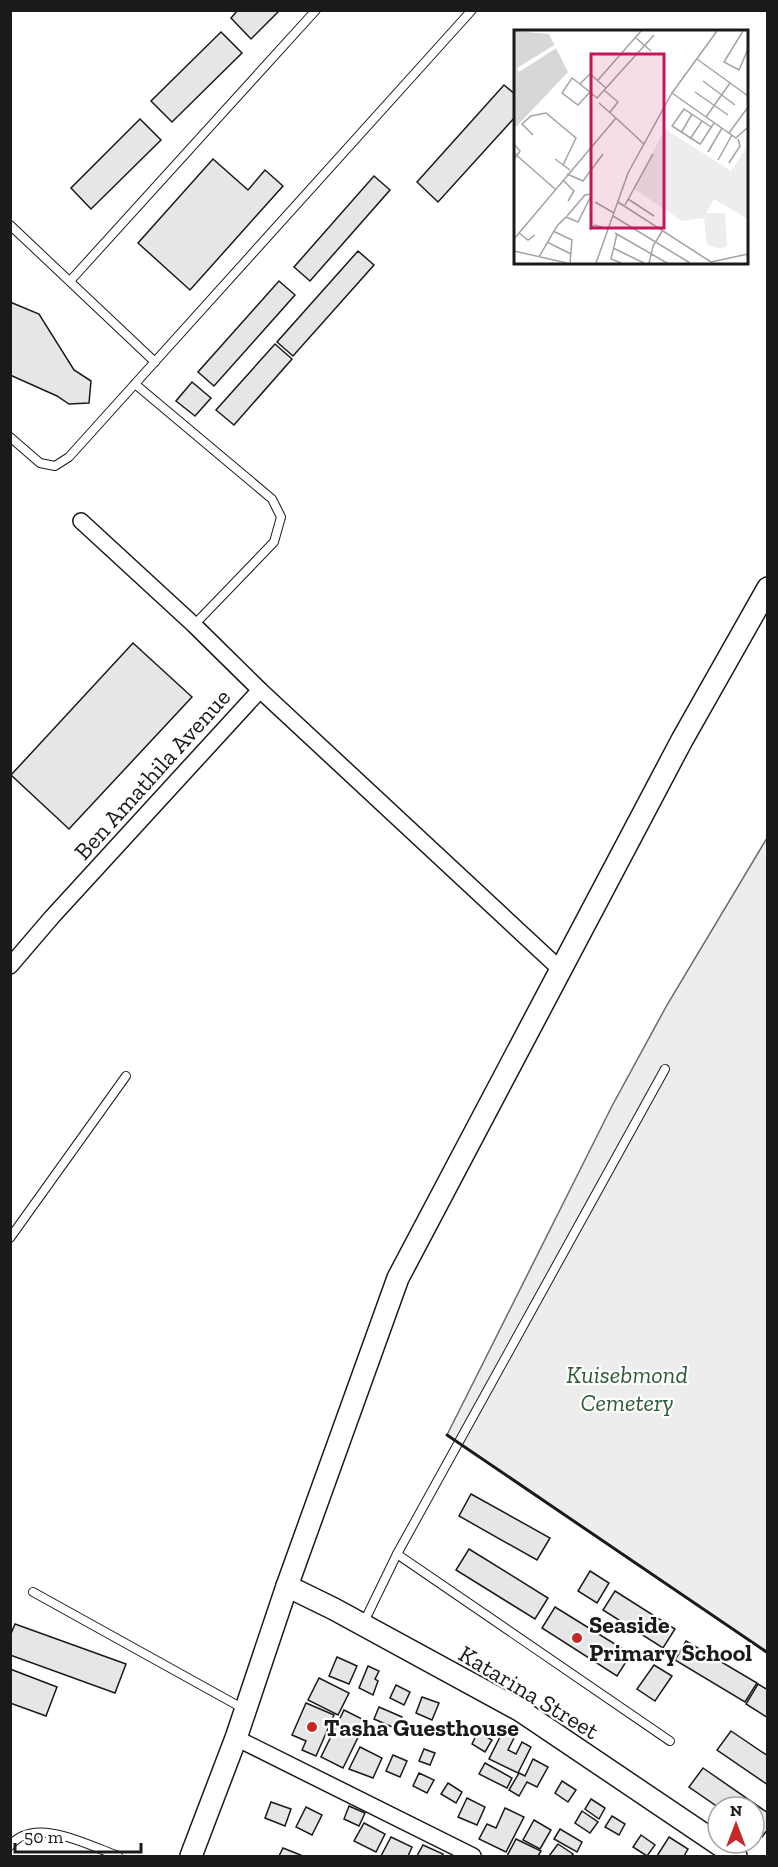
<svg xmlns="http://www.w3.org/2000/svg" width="778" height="1867" viewBox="0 0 778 1867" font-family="'Zilla Slab',serif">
  <rect width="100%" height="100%" fill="#fff"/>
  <!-- built -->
  <polygon fill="#ededed" stroke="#6a6a6a" stroke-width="1.5" points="767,838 767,1653 447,1435 612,1106 667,1005"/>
  <!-- building -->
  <g fill="#e6e6e6" stroke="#1a1a1a" stroke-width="1.5">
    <polygon points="238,10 280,10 251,39 231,18"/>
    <polygon points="221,32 242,53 172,122 151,101"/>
    <polygon points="504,85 516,95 516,116 438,202 417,182"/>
    <polygon points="140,119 161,140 91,209 71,188"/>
    <polygon points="213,159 248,190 265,170 283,186 190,290 138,243"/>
    <polygon points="374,176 390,190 310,281 294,267"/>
    <polygon points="358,251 374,265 293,356 277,342"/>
    <polygon points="279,281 295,295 214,386 198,372"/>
    <polygon points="10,302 39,314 74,370 91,381 89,403 69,404 57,396 10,375"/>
    <polygon points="275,344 292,359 234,425 216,410"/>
    <polygon points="192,382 211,398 195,416 176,401"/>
    <polygon points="133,643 192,697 69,829 11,775"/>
    <polygon points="471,1494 550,1538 537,1560 459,1516"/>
    <polygon points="469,1549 548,1598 535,1619 456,1570"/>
    <polygon points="590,1571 609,1583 597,1603 578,1591"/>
    <polygon points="615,1591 675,1629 663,1648 603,1610"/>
    <polygon points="555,1607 631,1654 617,1676 542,1628"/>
    <polygon points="15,1624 126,1664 115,1693 10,1655 10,1636"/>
    <polygon points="686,1641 757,1683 745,1702 675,1660"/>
    <polygon points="337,1657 357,1666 349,1684 329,1676"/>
    <polygon points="654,1665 672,1676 655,1701 637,1689"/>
    <polygon points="368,1666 379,1671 375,1679 378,1681 373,1695 359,1688"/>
    <polygon points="10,1669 57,1687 46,1716 10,1703"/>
    <polygon points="319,1678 349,1693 338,1715 308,1700"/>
    <polygon points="758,1684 768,1690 768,1718 746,1704"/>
    <polygon points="396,1685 410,1692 404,1705 390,1698"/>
    <polygon points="422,1697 439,1703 432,1720 416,1713"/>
    <polygon points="306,1703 334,1715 316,1756 302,1750 306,1741 292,1735"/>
    <polygon points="379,1707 402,1717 397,1729 374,1719"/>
    <polygon points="344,1710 366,1721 343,1768 321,1757"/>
    <polygon points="506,1725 518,1730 508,1750 516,1754 522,1742 531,1747 518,1773 489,1759"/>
    <polygon points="731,1731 768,1756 768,1785 717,1750"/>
    <polygon points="478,1732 492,1740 485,1752 472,1744"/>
    <polygon points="360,1747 382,1758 373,1778 349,1769"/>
    <polygon points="424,1749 435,1753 430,1765 419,1761"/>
    <polygon points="393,1755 407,1761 400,1777 386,1771"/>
    <polygon points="533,1759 548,1767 537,1787 527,1782 519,1796 509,1790 519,1773 525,1776"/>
    <polygon points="485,1763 512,1778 507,1788 479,1774"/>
    <polygon points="703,1768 768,1813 768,1829 762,1837 754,1832 754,1807 718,1807 689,1787"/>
    <polygon points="419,1773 434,1780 427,1793 413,1786"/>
    <polygon points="562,1781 576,1790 568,1802 555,1793"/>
    <polygon points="448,1783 462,1792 456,1803 441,1794"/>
    <polygon points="467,1798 485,1807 477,1825 458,1817"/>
    <polygon points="591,1799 605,1808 599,1819 585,1809"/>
    <polygon points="271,1802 291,1809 285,1826 265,1818"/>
    <polygon points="349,1806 365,1813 359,1826 344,1819"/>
    <polygon points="306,1807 322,1815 312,1835 296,1827"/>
    <polygon points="505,1808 524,1817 506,1852 479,1839 487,1824 496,1828"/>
    <polygon points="582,1811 598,1822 590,1833 575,1823"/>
    <polygon points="612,1816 625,1824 619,1835 605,1827"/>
    <polygon points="534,1820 551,1830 540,1849 523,1840"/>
    <polygon points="364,1823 385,1834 376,1852 354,1841"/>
    <polygon points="560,1829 582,1842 577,1852 554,1839"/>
    <polygon points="641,1835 655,1845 647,1856 633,1847"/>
    <polygon points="391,1837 412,1847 408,1856 381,1856"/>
    <polygon points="669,1837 688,1849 684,1856 657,1856"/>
    <polygon points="516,1839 541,1851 538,1856 507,1856"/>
    <polygon points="558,1844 573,1854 571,1856 549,1856"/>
    <polygon points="423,1845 443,1854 442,1856 417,1856"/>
    <polygon points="283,1848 303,1856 279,1856"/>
  </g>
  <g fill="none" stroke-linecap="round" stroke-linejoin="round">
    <defs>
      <g id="lane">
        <polyline points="10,225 155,362"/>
        <polyline points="70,281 316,10"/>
        <polyline points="135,384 272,499 281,517 274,542 194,625"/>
        <polyline points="10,437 40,463 55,466 69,457 472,10"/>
        <polyline points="10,1238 126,1076"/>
        <polyline points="397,1554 670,1741"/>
        <polyline points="33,1592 244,1709"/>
        <polyline points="363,1624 397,1554 665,1069"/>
        <path d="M10 1846C34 1815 90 1846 118 1856"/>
      </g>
      <g id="street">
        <polyline points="260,690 561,970"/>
        <polyline points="10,966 52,917 260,690 194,625 81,521"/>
        <polyline points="236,1738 473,1856"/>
      </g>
      <g id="secondary">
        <polyline points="287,1586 334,1609 521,1711 736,1856"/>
        <polyline points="191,1856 236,1738 287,1586 398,1278 682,740 768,588"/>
      </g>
    </defs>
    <!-- lane casing -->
    <use href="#lane" stroke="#1a1a1a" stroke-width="10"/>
    <!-- street casing -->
    <use href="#street" stroke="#1a1a1a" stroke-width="18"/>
    <!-- secondary casing -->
    <use href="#secondary" stroke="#1a1a1a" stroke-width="24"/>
    <!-- lane -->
    <use href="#lane" stroke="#fff" stroke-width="8"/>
    <!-- street -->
    <use href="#street" stroke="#fff" stroke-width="15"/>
    <!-- secondary -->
    <use href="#secondary" stroke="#fff" stroke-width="21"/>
    <!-- wall -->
    <polyline stroke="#1a1a1a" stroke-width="3" points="447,1435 768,1653"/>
  </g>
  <!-- markers -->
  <g fill="#c62828" stroke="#fff" stroke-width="2">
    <circle cx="577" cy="1638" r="6"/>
    <circle cx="312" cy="1727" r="6"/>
  </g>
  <g text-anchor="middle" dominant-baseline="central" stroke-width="4.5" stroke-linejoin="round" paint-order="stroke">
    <!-- street labels -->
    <g font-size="24" fill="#1a1a1a" stroke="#fff">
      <text transform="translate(152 774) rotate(-48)">Ben Amathila Avenue</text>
      <text transform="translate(529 1692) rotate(31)">Katarina Street</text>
    </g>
    <!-- park labels -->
    <g font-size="24" font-style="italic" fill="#2b5a34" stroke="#fff">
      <text x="627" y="1374">Kuisebmond<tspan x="627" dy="28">Cemetery</tspan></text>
    </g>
    <!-- poi labels -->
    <g font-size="24" font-weight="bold" fill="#1a1a1a" stroke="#fff" text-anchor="start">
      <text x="589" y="1624">Seaside<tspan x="589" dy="28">Primary School</tspan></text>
      <text x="324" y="1727">Tasha Guesthouse</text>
    </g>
  </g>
  <!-- overview -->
  <g transform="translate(514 30)">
    <rect width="234" height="234" fill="#fff"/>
    <path d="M151 99 217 141 234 115V189L200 169 192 183H211L213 216 207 219 193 215 190 188 168 191 119 158Z" fill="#ededed"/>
    <path d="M0 1 35 4 54 42 0 99Z" fill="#d7d7d7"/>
    <path d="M42 14 44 17 5 42 3 38Z" fill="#fff"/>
    <path fill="none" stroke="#a3a3a3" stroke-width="1.5" d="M229 1 210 32 225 40 234 19M122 8 137 21M183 29 234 66M84 50 127 1M189 51 221 75M66 54 58 48 48 63 64 75 76 62M92 58 76 44 66 54 83 68 84 67 92 58 140 5M90 60 104 72 96 82M181 62 214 85M158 63 222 108 234 97M192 87 216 53M102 88 130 114M197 97 170 79 158 96 186 114 187 113 200 93M167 103 178 84M215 103 234 77M19 105 8 94 17 86 32 83 62 108 49 135M176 109 188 91M0 114 6 121 0 129M194 122 208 98M0 123 41 159M41 129 56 140M204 130 218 105M215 133 226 116 224 109M53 144 69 151 89 124M49 150 60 161 54 171M114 169 140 186M81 172 100 183M104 172 197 232M111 175 139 124M53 186 71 165 78 164M99 186 176 233M76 200 81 195 94 199M39 201 58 210 56 233M5 203 14 210 21 205M101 203 153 233M103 204 97 229 107 233M0 209 102 88 85 73M33 212 57 224M99 218 130 233M0 221 53 233M25 227 43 196 52 187 64 192 78 164M197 232 234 224M82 233 114 143 158 63 203 1M135 233 139 216 149 200"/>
    <path fill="#c2185b" fill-opacity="0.15" stroke="#c2185b" stroke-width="3" d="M77 24H150V198H77Z"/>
    <rect width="234" height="234" fill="none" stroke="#1a1a1a" stroke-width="3"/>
  </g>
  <!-- border -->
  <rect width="778" height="1867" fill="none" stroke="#1a1a1a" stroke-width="24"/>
  <!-- north arrow -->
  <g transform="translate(736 1825)"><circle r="28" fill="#ffffff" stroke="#a3a3a3" stroke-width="1.5"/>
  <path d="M0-4.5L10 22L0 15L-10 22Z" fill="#c62828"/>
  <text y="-9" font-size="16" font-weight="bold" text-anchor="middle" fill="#1a1a1a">N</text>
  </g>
  <!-- scale -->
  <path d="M15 1843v9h126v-9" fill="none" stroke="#1a1a1a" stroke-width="3"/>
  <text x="24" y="1843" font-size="18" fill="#1a1a1a" stroke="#ffffff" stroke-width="4.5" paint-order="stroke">50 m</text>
</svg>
